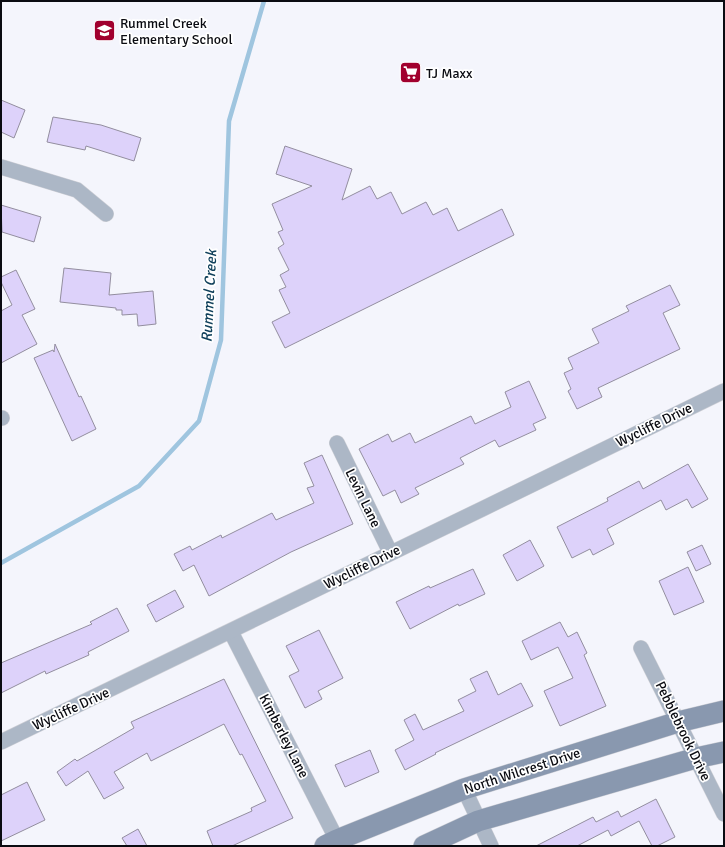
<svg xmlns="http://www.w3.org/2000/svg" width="725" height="847" viewBox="0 0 725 847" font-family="Signika,sans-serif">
  <rect width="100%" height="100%" fill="#f4f5fc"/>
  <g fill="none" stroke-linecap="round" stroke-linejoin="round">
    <!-- stream -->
    <polyline stroke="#9fc5df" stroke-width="4.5" points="1,563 139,486 199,421 221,340 229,121 264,1"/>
  </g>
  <!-- building -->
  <g fill="#ddd2fa" stroke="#938e9f">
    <polygon points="1,100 25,110 14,138 1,132"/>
    <polygon points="53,117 101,125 141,138 134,161 86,146 85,150 47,142"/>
    <polygon points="285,146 352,169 342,200 370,186 377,199 391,192 402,214 426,202 433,215 447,208 458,231 502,209 514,235 285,348 272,322 290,313 279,290 286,287 280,275 289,270 278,248 284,244 278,232 283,230 272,204 312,186 276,174"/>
    <polygon points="1,205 41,217 34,242 2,232"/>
    <polygon points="64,268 111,273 109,295 153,291 156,324 138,326 137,314 122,315 122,310 116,310 116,308 60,302"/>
    <polygon points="16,270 35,309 22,315 37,344 1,363 1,311 12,305 1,282 1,277"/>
    <polygon points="670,285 680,305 663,313 680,349 598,388 602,397 577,409 568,391 571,389 564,373 573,369 568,358 599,343 592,329 629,311 626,306"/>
    <polygon points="55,344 79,397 81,396 96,429 72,441 34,358 53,350 54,352"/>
    <polygon points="529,381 546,418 533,424 536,430 499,447 495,440 460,458 464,464 415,488 419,494 401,503 395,490 383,496 359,449 388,434 392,442 410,433 415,443 471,416 475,424 511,407 505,392"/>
    <polygon points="322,455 353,524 291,552 209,596 194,565 183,571 174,554 190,546 192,550 221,535 222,538 272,513 276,520 314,503 307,488 314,486 304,463"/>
    <polygon points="688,464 708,499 692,508 687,499 666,510 661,500 607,529 614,544 593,555 590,549 572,558 557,527 608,501 607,498 639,481 643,489"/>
    <polygon points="530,540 544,566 517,581 503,555"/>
    <polygon points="702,545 711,564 696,571 687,552"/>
    <polygon points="688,567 704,602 674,615 659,581"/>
    <polygon points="473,569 485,594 459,606 458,604 410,629 396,602 429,586 430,588"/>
    <polygon points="175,590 184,607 156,622 147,605"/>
    <polygon points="117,608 129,631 88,652 89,655 46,674 45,671 1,693 1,663 92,624 90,622"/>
    <polygon points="560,622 568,637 577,632 587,653 584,655 606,706 560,726 544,691 573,678 558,647 531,660 522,641"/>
    <polygon points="319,630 343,678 318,691 322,699 305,708 289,676 299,671 286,646"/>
    <polygon points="487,671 498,695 521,683 533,706 435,753 436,754 405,770 395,750 414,740 404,720 415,714 423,730 464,711 458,700 476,691 470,679"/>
    <polygon points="224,679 293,818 232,846 213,846 207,831 252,811 251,808 266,801 242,754 240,755 224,724 151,761 147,753 114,772 124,788 104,799 88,771 66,786 57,772 75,759 77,761 134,728 131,722"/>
    <polygon points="370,750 379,772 345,787 335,765"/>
    <polygon points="27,782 45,820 1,841 1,795"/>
    <polygon points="656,799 675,837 657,846 652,846 639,821 611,836 608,830 577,846 536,846 593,817 596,822 618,811 621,817"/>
    <polygon points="138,829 147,846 127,846 122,838"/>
  </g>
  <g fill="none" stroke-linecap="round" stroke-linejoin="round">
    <defs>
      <g id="street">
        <polyline points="1,167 77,190 106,214"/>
        <polyline points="1,418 2,418"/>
        <polyline points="337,443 390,552"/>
        <polyline points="231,632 337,840"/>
        <polyline points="641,648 724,814"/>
        <path d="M1 742C243 627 483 508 724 391"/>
        <polyline points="464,789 491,846"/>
      </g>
      <g id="secondary">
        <polyline points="325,846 337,840 464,789 678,722 724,711"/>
        <polyline points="424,846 478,821 696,758 724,752"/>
      </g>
    </defs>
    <!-- street casing -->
    <use href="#street" stroke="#cfd0d6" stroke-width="16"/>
    <!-- secondary casing -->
    <use href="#secondary" stroke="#cfd0d6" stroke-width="22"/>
    <!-- street -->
    <use href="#street" stroke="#acb7c6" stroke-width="15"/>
    <!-- secondary -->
    <use href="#secondary" stroke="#8998af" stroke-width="21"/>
  </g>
  <!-- icons -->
  <defs>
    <symbol id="school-square" viewBox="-11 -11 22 22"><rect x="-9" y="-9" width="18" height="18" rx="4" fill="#a1002e" stroke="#fff"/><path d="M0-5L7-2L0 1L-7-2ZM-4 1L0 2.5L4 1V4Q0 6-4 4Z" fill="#fff"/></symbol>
    <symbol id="supermarket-square" viewBox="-11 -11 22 22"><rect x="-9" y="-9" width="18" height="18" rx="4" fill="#a1002e" stroke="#fff"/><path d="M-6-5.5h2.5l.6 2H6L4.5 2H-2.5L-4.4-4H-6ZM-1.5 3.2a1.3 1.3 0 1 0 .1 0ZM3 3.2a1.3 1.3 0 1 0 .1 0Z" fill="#fff"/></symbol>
  </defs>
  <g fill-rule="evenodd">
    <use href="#school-square" x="92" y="18" width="25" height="25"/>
    <use href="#supermarket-square" x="398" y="60" width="25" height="25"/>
  </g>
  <g text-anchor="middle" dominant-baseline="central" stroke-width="3.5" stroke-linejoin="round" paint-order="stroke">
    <!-- poi labels -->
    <g font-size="14" fill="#0a0b11" stroke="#fff" text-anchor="start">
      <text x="120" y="23">Rummel Creek<tspan x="120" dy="16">Elementary School</tspan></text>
      <text x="426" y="73">TJ Maxx</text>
    </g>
    <!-- street labels -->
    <g font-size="14" fill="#0a0b11" stroke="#fff">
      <text transform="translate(654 425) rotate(-26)">Wycliffe Drive</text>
      <text transform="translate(363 498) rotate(64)">Levin Lane</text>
      <text transform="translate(362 567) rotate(-26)">Wycliffe Drive</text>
      <text transform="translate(71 709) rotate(-25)">Wycliffe Drive</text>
      <text transform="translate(683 731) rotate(64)">Pebblebrook Drive</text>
      <text transform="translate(284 736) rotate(63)">Kimberley Lane</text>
      <text transform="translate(522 771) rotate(-18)">North Wilcrest Drive</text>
    </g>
    <!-- water labels -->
    <g font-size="15" font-style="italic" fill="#10405b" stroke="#fff">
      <text transform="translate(209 296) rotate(-87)">Rummel Creek</text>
    </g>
  </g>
  <!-- border -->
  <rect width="725" height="847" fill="none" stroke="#0a0b11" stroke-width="4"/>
</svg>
